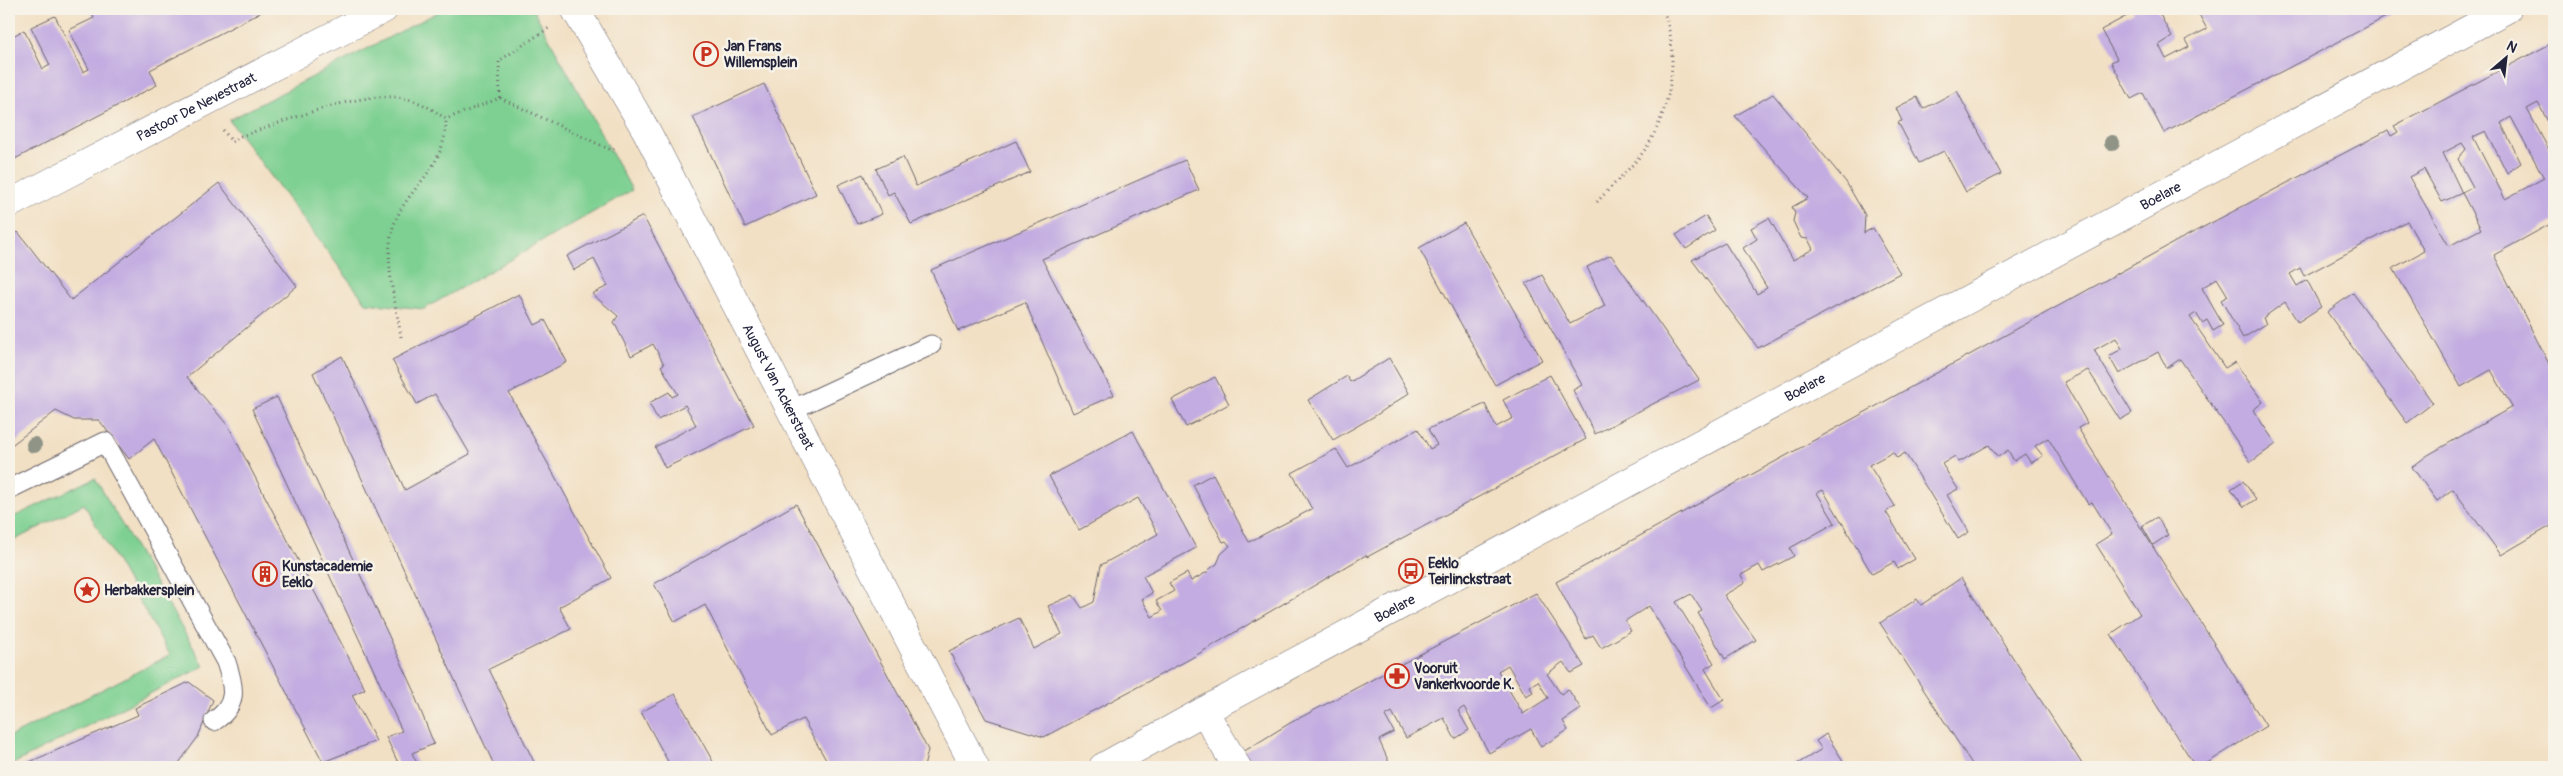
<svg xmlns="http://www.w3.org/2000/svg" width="2563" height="776" viewBox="0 0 2563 776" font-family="Pangolin,sans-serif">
  <rect width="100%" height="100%" fill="#f7f3e8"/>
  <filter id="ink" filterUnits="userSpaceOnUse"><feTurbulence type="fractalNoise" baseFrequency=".02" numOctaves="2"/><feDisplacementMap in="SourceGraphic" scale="10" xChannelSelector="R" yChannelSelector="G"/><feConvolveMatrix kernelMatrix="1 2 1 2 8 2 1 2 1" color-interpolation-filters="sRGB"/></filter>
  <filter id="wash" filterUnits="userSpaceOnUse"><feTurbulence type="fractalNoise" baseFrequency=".0096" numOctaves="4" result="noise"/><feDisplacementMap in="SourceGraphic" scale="20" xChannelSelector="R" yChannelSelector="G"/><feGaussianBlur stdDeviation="1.12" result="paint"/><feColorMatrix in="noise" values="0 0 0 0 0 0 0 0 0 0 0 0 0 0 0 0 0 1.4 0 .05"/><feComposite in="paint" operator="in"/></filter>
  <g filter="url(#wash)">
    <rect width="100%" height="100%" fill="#f2e0c4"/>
    <!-- green -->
    <g fill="#7ed092" stroke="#507966">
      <polygon points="444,9 533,9 632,190 424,309 366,303 229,120"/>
      <polygon points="95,478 204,666 9,766 9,737 170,655 84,504 9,543 9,519"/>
    </g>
    <g id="blocks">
      <!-- building -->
      <g fill="#c2ace1" fill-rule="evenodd">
        <polygon points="90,9 267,9 150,70 157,85 9,162 9,38 24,30 43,69 50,65 31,27 55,16 83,72 89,69 69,30 94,18"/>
        <polygon points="2133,9 2157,9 2172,37 2159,45 2166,59 2189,47 2185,40 2207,29 2196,9 2401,9 2164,133 2143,93 2131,99 2111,62 2117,59 2101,30 2134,12"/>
        <path d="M2554 42V133L2538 103 2527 109 2554 159V222L2494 255 2554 374V524L2501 555 2453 489 2437 501 2412 467 2428 455 2512 407 2491 370 2461 387 2393 268 2424 251 2407 221 2304 276 2300 268 2290 274 2297 286 2307 280 2321 307 2298 322 2285 302 2263 318 2266 324 2243 338 2221 300 2228 296 2217 278 2202 288 2223 325 2213 331 2207 320 2202 323 2196 313 2190 317 2225 368 2235 362 2263 402 2253 410 2276 444 2251 462 2180 359 2167 368 2158 352 2119 374 2109 356 2122 349 2116 338 2094 350 2132 413 2120 420 2088 370 2064 382 2087 423 2078 428 2266 726 2201 767H2196L2111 634 2140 614 2096 544 2112 534 2092 502 2088 504 2048 438 2035 446 2043 456 2031 463 2025 454 2014 461 2008 450 1998 457 1989 445 1959 462 1955 456 1942 464 1958 489 1947 495 1969 532 1958 539 1905 453 1897 458 1893 452 1869 465 1895 506 1886 512 1915 559 1898 569 1894 562 1872 574 1823 490 1817 493 1835 523 1790 548 1794 556 1763 572 1759 565 1741 575 1745 583 1724 595 1756 640 1725 659 1698 613 1702 611 1691 594 1676 602 1714 663 1705 669 1724 700 1711 708 1649 606 1625 621 1631 631 1614 641 1601 648 1593 635 1586 639 1556 582 2175 242 2388 130 2391 136 2398 132 2394 126ZM2511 117 2544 178 2505 199 2473 137 2486 131 2507 173 2521 163 2501 123ZM2462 143 2466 149 2458 159 2473 187 2462 193 2443 153ZM2424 169 2442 202 2462 193 2481 229 2449 246 2409 177Z"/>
        <polygon points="764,84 816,194 745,227 693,117"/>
        <polygon points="1957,91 2001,174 1966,192 1944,151 1919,163 1898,122 1902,121 1896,108 1917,97 1923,109"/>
        <polygon points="1773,94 1846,182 1865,215 1864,233 1873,228 1900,273 1758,348 1692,260 1725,243 1757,294 1767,288 1743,248 1757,239 1751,228 1769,218 1793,260 1813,249 1808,239 1801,238 1793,221 1795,213 1792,207 1808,198 1735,116"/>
        <polygon points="1016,141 1030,172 911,224 894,192 888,195 876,169 903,157 916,186"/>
        <polygon points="1185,160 1199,190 1042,259 1114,395 1073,413 1025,302 958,331 931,270"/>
        <polygon points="863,174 882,214 857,224 838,185"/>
        <polygon points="219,183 297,286 187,377 229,427 365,689 352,695 376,741 323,762 154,439 129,459 99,420 74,420 56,411 9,447 9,239 18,232 71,300"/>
        <polygon points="643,216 754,425 665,468 655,447 696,425 685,405 658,420 649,403 669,392 672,397 678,394 661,366 664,364 653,344 631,356 614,322 618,316 592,294 608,286 594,259 574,270 567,256"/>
        <polygon points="1706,216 1715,230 1686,249 1676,235"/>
        <polygon points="1464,223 1542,360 1495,385 1419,248"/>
        <polygon points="1611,255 1699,380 1595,434 1573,390 1582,385 1526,284 1542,275 1570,324 1605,306 1587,267"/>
        <polygon points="2353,293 2433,403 2407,423 2327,312"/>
        <polygon points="519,294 535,325 545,320 567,362 509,393 611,578 559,607 571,629 489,669 535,764 529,767 495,767 313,373 342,356 405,490 470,454 435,394 417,404 392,360"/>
        <polygon points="1389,358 1409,393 1378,414 1333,440 1308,400 1347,376 1350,382"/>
        <polygon points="1550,375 1586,439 1367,557 1366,555 1188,660 1044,737 986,719 949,651 1019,618 1034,649 1062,634 1048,606 1073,595 1082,608 1094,602 1101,565 1158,534 1138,498 1079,530 1049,476 1133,431 1196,548 1143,576 1152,593 1142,599 1152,617 1162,611 1156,601 1174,591 1169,583 1187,573 1191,581 1209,571 1208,570 1217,564 1221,554 1230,546 1226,541 1223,542 1193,485 1213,474 1249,542 1312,509 1292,473 1336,449 1348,468 1418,429 1430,449 1437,445 1428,429 1485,404 1496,427 1513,418 1503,400"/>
        <polygon points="1215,377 1229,404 1186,427 1172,400"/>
        <polygon points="277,397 416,694 414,694 434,744 412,753 419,767 400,767 386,737 402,731 252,409"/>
        <polygon points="2243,481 2256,499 2244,507 2231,489"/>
        <polygon points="796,504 928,750 924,767 830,767 803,719 772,735 705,605 675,622 654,584"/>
        <polygon points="2157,517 2168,535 2153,545 2142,526"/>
        <polygon points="1961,578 2049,713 2084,767 1974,767 1880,623 1917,599 1921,605"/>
        <path d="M1536 593 1584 666 1571 673 1563 662 1547 674 1561 694 1568 689 1581 709 1563 721 1568 730 1541 747 1531 729 1489 753 1464 707 1458 711 1469 730 1455 739 1444 718 1406 738 1392 712 1385 716 1394 732 1379 740 1391 767H1246L1238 755 1290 723ZM1508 665 1526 696 1533 692 1530 686 1538 681 1548 698 1523 714 1498 671Z"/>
        <polygon points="189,682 213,700 198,737 176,767 18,767 138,715 135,708"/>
        <polygon points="675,694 716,767 671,767 641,712"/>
        <polygon points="1826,734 1847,767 1792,767 1822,749 1816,741"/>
      </g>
    </g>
  </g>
  <g filter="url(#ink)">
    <use href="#blocks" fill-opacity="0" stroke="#6b646b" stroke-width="1"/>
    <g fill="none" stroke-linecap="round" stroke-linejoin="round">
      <defs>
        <g id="lane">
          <polyline points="791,410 931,345"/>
          <path d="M9 489 105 442 226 662C234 686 239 705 214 721"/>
        </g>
        <g id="street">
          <path id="s1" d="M575 9 647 132 975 767"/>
          <path id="s2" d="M9 204 384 9"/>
          <polyline points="1204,711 1237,767"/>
        </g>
        <g id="secondary">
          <path id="s3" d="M1103 767 1204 711 2507 9"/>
        </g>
      </defs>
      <!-- lane casing -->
      <use href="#lane" stroke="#6b646b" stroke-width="21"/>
      <!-- street casing -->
      <use href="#street" stroke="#6b646b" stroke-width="29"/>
      <!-- secondary casing -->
      <use href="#secondary" stroke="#6b646b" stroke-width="29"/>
      <!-- path -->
      <g stroke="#6b646b" stroke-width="3" stroke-dasharray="1 4" stroke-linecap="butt">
        <polyline points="500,98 499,61 549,28"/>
        <path d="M223 130 232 142 241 136C285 122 352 93 397 97 416 99 431 108 446 119L500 98 611 150 617 147"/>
        <path d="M1597 202C1612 185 1637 163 1648 145 1672 104 1680 54 1663 9"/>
        <path d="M401 337C396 303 384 265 392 231 404 186 446 174 446 119"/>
      </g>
      <!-- lane -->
      <use href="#lane" stroke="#fff" stroke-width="19"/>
      <!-- street -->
      <use href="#street" stroke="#fff" stroke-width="28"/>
      <!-- secondary -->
      <use href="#secondary" stroke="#fff" stroke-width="28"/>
    </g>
    <!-- trees -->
    <g fill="#8f9487">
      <circle cx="2112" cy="143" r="8"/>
      <circle cx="34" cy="445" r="8"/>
    </g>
  </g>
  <!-- icons -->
  <defs>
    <symbol id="parking-ring" viewBox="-11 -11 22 22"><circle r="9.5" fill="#f7f3e8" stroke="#c8321e" stroke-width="1.5"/><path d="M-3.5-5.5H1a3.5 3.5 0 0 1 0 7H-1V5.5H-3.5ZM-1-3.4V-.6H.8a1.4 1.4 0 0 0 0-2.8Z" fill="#c8321e"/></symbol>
    <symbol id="bus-ring" viewBox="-11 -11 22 22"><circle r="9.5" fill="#f7f3e8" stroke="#c8321e" stroke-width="1.5"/><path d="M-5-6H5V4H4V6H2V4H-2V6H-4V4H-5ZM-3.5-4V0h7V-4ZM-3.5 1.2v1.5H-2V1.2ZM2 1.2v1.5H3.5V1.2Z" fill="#c8321e"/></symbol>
    <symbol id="building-ring" viewBox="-11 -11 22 22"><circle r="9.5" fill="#f7f3e8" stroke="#c8321e" stroke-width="1.5"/><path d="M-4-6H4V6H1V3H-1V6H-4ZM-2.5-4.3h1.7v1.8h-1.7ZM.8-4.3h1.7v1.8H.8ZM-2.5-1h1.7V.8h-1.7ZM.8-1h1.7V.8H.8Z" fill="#c8321e"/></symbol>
    <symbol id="sight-ring" viewBox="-11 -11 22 22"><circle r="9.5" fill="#f7f3e8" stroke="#c8321e" stroke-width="1.5"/><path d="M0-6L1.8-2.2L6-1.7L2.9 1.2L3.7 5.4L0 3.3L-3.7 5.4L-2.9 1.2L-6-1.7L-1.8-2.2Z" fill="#c8321e"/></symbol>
    <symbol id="pharmacy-ring" viewBox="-11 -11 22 22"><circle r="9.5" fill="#f7f3e8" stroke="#c8321e" stroke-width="1.5"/><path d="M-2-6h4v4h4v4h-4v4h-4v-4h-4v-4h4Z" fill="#c8321e"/></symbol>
  </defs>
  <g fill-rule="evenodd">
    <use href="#parking-ring" x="692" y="40" width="28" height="28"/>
    <use href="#bus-ring" x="1397" y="557" width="28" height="28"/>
    <use href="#building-ring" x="251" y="560" width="28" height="28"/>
    <use href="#sight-ring" x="73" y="576" width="28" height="28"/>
    <use href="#pharmacy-ring" x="1383" y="662" width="28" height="28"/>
  </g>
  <g text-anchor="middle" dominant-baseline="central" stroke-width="5" stroke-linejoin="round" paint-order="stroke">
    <!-- poi labels -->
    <g font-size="14" font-weight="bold" fill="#22223b" stroke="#f7f3e8" text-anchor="start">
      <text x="724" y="46">Jan Frans<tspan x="724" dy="16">Willemsplein</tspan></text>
      <text x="1428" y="563">Eeklo<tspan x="1428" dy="16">Teirlinckstraat</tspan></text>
      <text x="282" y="566">Kunstacademie<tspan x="282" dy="16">Eeklo</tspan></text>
      <text x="104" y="590">Herbakkersplein</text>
      <text x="1414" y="668">Vooruit<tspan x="1414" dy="16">Vankerkvoorde K.</tspan></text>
    </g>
    <!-- street labels -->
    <g font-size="14" fill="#22223b" stroke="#f7f3e8">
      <text stroke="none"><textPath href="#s2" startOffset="211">Pastoor De Nevestraat</textPath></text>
      <text stroke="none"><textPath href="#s3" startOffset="1202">Boelare</textPath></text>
      <text stroke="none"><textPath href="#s1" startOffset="429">August Van Ackerstraat</textPath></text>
      <text stroke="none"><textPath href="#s3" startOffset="798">Boelare</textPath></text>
      <text stroke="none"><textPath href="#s3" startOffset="332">Boelare</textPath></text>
    </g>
  </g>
  <!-- margin -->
  <rect width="2563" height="776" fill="none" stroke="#f7f3e8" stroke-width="30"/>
  <!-- north arrow -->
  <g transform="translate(2506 58) rotate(28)" stroke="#f7f3e8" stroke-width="4" paint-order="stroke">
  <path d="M0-4L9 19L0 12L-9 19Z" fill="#22223b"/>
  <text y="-8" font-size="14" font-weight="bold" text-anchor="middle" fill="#22223b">N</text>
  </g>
</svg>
